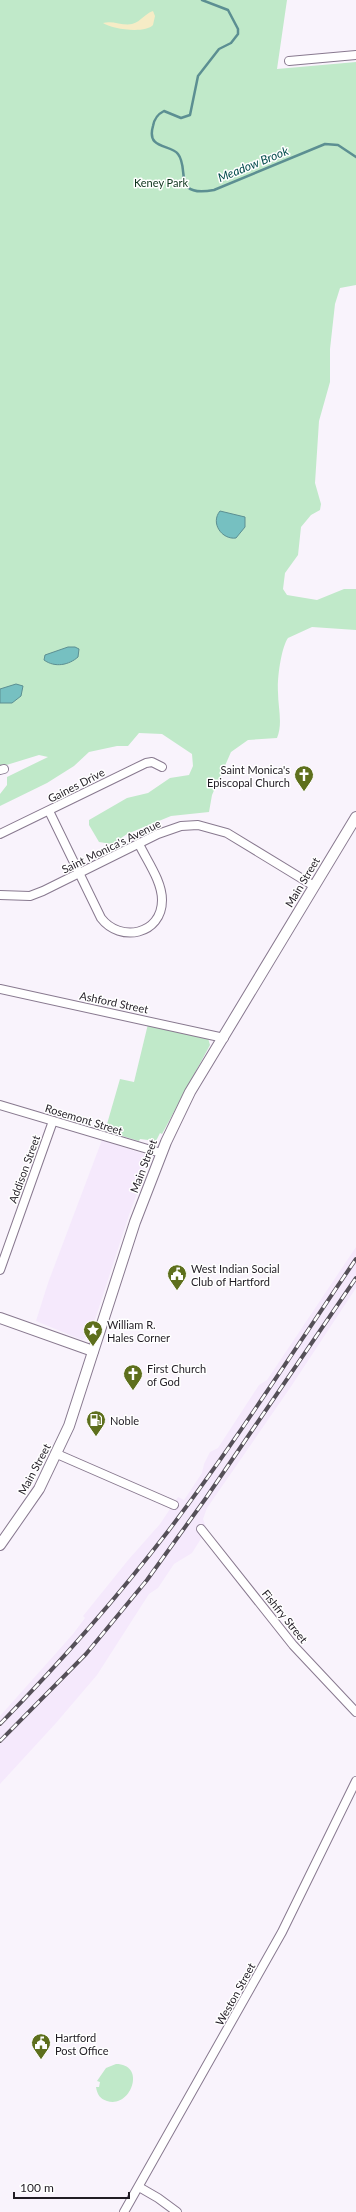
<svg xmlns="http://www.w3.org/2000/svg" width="356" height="2212" viewBox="0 0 356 2212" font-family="Lato,sans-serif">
  <rect width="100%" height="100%" fill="#f9f3fc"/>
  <!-- built -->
  <g fill="#f5e9fc">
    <polygon points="102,1140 150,1156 150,1158 129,1215 90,1335 82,1340 36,1321 48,1283"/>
    <polygon points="356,1247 356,1288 290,1388 207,1508 203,1519 206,1527 201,1534 202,1537 192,1553 174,1564 158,1588 149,1594 97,1675 56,1723 0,1784 0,1716 73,1634 85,1618 83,1616 129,1559 160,1524 178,1497 184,1500 202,1473 204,1464 210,1452 218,1448 259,1385 267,1380"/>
  </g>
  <!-- green -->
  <g fill="#c0e9c9">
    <path d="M0 0H287L277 69 356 62V285L340 288 335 304 330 349V382L319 421 315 483 321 504 320 510 311 515 301 527 298 555 285 573 283 589 287 595 317 600 344 589H356V630L312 627 288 638C281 648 277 679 278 692 278 707 283 724 277 738L248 740 231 752 212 795 209 812 171 816 127 834 112 844 99 842 89 825V820L127 798 148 793 170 778 189 775 193 766 192 754 162 734 139 733 128 746H117L89 752 74 766 47 783 0 806V794L7 785V777L48 757 39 755 0 767Z"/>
    <polygon points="148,1024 208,1038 210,1045 162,1134 160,1133 156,1141 140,1139 139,1141 105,1131 120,1079 134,1082"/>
    <path d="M116 2064C147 2064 131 2109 107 2101 100 2099 97 2094 96 2087H99L100 2082 97 2081 106 2068Z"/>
  </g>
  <!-- sand -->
  <path fill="#f6ecc6" d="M153 11 155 16 153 25C145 34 111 29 103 23 112 20 123 26 132 24 142 21 144 14 153 11Z"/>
  <!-- water -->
  <g fill="#76c0c1" stroke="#5c8f92">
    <path d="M220 511 245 517V527L236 538C222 540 210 523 220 511Z"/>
    <path d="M68 647H75L79 649 78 657C69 665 55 668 44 660L45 655Z"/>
    <polygon points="16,684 23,686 21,696 12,703 0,703 0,689"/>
  </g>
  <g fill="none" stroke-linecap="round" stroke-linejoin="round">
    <!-- stream -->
    <path stroke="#5c8f92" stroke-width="2.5" d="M202 0 228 10 238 29V34L231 43 219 49 198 76 190 115 181 118 164 111C158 114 154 120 153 126 146 150 171 144 178 154 190 169 171 198 214 190L325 144 338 145 356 157"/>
    <defs>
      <g id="minor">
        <polyline points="289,61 356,55"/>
        <polyline points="0,770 4,769"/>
        <path d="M49 811 101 918C120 943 162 935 162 900 162 881 147 861 139 844"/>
        <polyline points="0,834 146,763 152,762 162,767"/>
        <polyline points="0,895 30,896 43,891 158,834 181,826 198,825 227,833 314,886"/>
        <polyline points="0,989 224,1038"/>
        <polyline points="0,1105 161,1153"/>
        <polyline points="0,1270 53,1121"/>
        <polyline points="57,1454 174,1505"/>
        <polyline points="201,1529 293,1645 356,1712"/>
        <polyline points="139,2187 158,2198 177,2212"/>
        <polyline points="124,2212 282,1932 356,1781"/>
      </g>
      <g id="major">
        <polyline points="0,1318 93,1351"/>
        <polyline points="0,1545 39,1489 69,1426 135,1222 166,1142 190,1092 356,817"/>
      </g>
    </defs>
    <!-- minor casing -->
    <use href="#minor" stroke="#88798f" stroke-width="10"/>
    <!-- major casing -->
    <use href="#major" stroke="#88798f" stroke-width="12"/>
    <!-- minor -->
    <use href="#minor" stroke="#fff" stroke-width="8"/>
    <!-- major -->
    <use href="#major" stroke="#fff" stroke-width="10"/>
    <defs>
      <g id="rail">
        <path d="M0 1724C60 1663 116 1599 169 1530 235 1443 294 1350 356 1259"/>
        <polyline points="0,1741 86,1654 147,1580 206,1498 356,1278"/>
      </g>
    </defs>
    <!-- rail casing -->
    <use href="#rail" stroke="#555058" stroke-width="4"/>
    <!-- rail -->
    <use href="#rail" stroke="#fff" stroke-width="2.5" stroke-dasharray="8" stroke-linecap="butt"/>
  </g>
  <!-- icons -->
  <defs>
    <symbol id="church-pin" viewBox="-11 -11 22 30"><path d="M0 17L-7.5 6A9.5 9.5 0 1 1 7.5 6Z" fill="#5e6f1d" stroke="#fff"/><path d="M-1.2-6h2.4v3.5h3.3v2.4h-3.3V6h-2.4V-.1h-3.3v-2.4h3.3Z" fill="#fff"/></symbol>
    <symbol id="civic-pin" viewBox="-11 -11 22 30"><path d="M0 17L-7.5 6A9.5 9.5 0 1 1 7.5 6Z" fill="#5e6f1d" stroke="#fff"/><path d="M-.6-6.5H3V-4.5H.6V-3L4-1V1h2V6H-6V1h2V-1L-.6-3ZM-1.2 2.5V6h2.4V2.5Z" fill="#fff"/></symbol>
    <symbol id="sight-pin" viewBox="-11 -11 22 30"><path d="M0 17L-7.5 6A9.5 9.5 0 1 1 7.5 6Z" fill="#5e6f1d" stroke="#fff"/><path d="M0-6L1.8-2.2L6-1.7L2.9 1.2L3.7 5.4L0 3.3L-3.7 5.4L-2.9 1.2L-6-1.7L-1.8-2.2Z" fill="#fff"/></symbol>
    <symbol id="fuel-pin" viewBox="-11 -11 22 30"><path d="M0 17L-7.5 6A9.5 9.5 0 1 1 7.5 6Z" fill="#5e6f1d" stroke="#fff"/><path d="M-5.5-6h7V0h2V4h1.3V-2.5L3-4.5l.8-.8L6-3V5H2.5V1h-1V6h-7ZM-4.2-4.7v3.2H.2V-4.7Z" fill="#fff"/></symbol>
  </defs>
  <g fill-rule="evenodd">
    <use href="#church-pin" x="293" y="764" width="22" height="30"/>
    <use href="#civic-pin" x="166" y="1263" width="22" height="30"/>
    <use href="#sight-pin" x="82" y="1319" width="22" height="30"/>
    <use href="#church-pin" x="122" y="1363" width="22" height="30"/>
    <use href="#fuel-pin" x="85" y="1409" width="22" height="30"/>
    <use href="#civic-pin" x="30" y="2032" width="22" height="30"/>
  </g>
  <g text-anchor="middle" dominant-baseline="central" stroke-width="3" stroke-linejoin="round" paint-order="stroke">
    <!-- park labels -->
    <g font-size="11" fill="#0e341c" stroke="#fff">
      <text x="161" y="182">Keney Park</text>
    </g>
    <!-- poi labels -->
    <g font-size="11" fill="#211c24" stroke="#fff" text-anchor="start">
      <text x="290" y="769" text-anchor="end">Saint Monica's<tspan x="290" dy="13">Episcopal Church</tspan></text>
      <text x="191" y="1268">West Indian Social<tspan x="191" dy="13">Club of Hartford</tspan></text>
      <text x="107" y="1324">William R.<tspan x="107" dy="13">Hales Corner</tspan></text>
      <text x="147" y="1368">First Church<tspan x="147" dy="13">of God</tspan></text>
      <text x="110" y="1420">Noble</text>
      <text x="55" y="2037">Hartford<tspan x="55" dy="13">Post Office</tspan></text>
    </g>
    <!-- street labels -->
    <g font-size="11" fill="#211c24" stroke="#fff">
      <text transform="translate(76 785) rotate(-27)">Gaines Drive</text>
      <text transform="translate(111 846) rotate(-26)">Saint Monica's Avenue</text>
      <text transform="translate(302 882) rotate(-59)">Main Street</text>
      <text transform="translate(114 1002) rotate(12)">Ashford Street</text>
      <text transform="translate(84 1119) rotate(17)">Rosemont Street</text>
      <text transform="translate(143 1166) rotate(-69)">Main Street</text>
      <text transform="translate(24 1169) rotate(-70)">Addison Street</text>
      <text transform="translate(34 1469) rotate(-62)">Main Street</text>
      <text transform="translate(285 1616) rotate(51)">Fishfry Street</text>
      <text transform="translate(235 1994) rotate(-61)">Weston Street</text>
    </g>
    <!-- water labels -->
    <g font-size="12" font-style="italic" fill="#024a4b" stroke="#fff">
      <text transform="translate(253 164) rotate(-22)">Meadow Brook</text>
    </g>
  </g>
  <!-- scale -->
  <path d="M14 2192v6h115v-6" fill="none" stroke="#211c24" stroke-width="2"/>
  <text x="20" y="2192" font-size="12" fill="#211c24" stroke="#ffffff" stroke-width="3" paint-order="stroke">100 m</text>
</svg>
